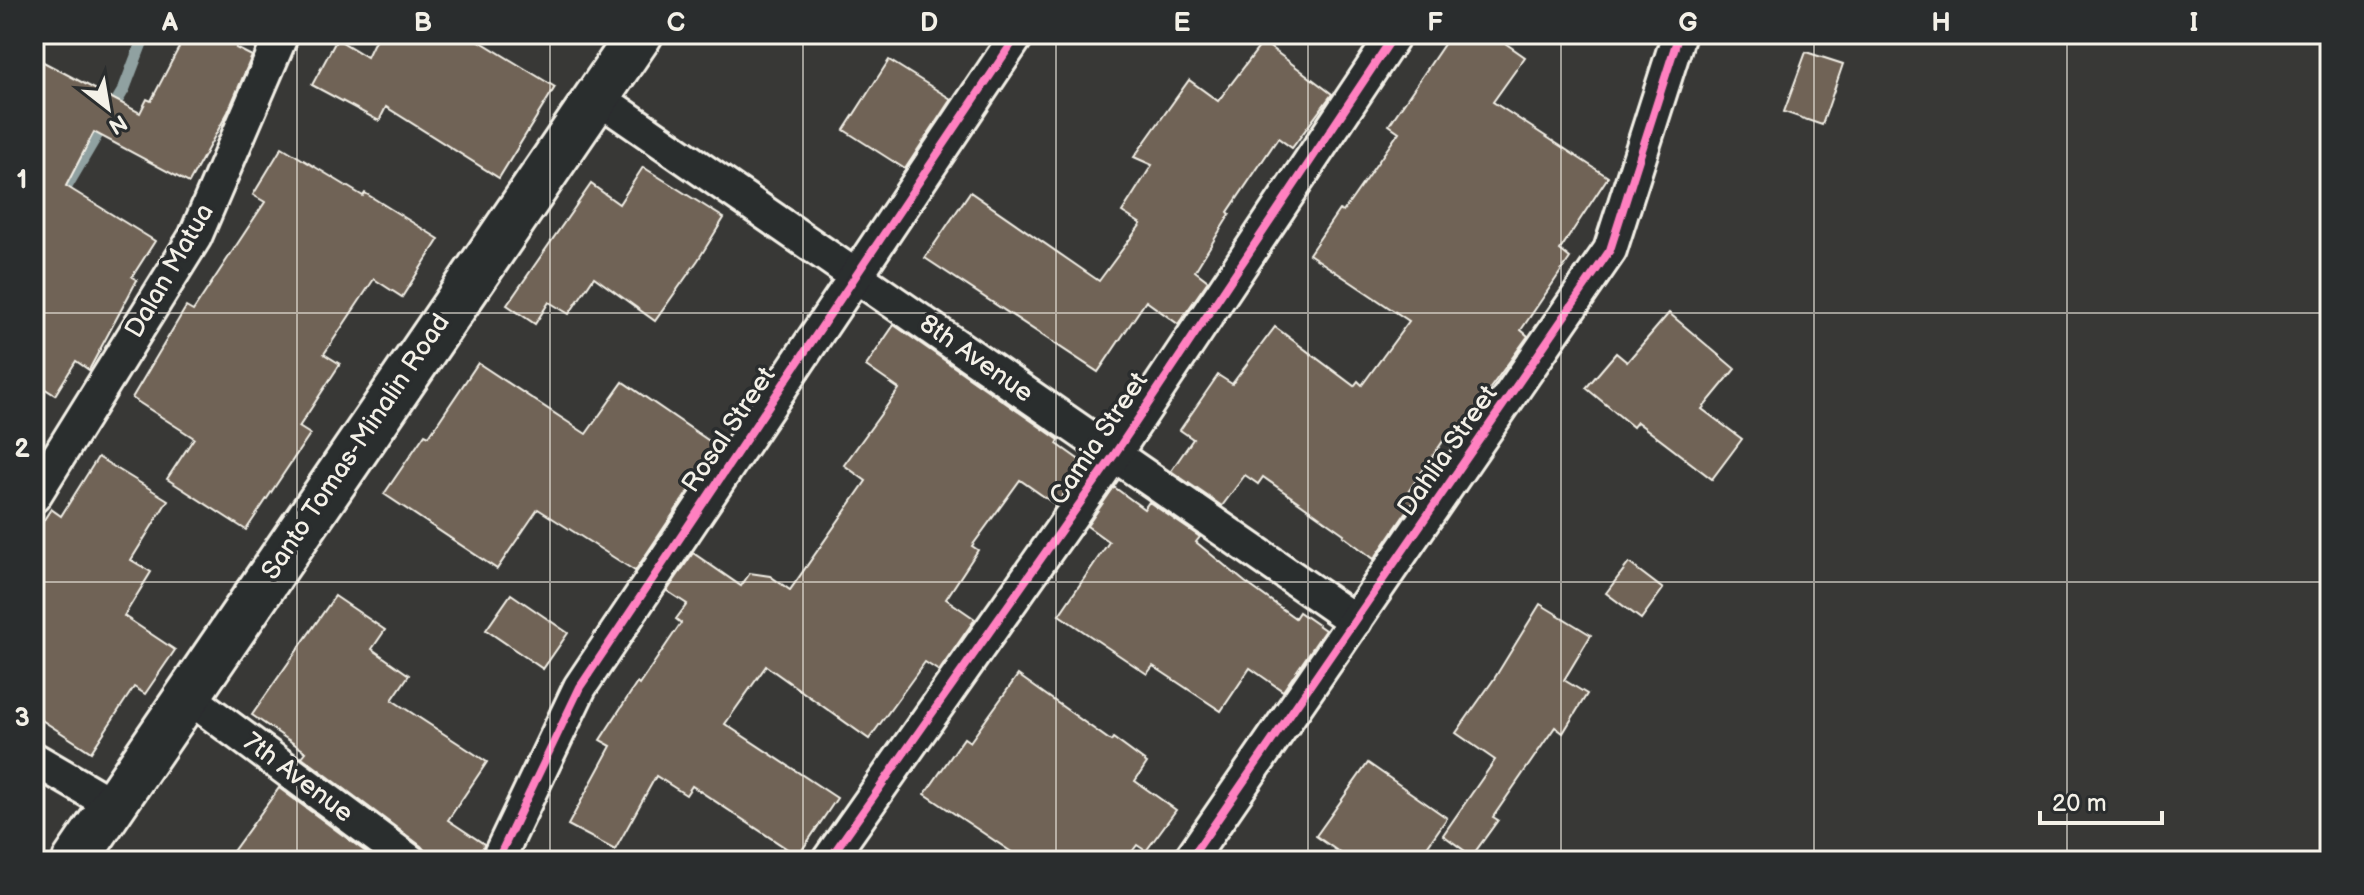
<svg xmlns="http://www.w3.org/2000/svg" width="2364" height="895" viewBox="0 0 2364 895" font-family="'Balsamiq Sans',sans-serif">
  <rect width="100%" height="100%" fill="#383836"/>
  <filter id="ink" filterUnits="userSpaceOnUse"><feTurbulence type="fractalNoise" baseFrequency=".0125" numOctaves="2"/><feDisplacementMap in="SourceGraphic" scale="16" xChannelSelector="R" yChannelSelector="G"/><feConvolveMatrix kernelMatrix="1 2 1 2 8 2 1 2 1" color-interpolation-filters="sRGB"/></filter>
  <g filter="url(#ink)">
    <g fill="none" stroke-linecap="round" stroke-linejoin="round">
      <!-- stream -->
      <polyline stroke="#90a1a1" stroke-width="12" points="58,201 124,89 145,34"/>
    </g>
    <!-- building -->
    <g fill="#706356" stroke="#f4f1e8" stroke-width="2">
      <polygon points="186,34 244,34 236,48 252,56 228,112 189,183 94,132 66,186 155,241 132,277 137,280 89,370 76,361 55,395 34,382 34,57 140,113 147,99 151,101"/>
      <polygon points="378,34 468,34 555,87 499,178 386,107 379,121 312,85 337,39 367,57"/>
      <polygon points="1451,34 1492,34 1525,57 1493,102 1608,177 1560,250 1570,258 1521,330 1528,336 1454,438 1448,434 1408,492 1416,498 1374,559 1343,536 1344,534 1263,477 1258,484 1245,475 1222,506 1171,471 1193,439 1180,430 1218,375 1232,384 1275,327 1354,386 1358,381 1362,385 1409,321 1309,254 1339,210 1343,212 1399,132 1389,125"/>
      <polygon points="1263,42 1332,94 1292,148 1278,138 1228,212 1230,214 1195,271 1208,281 1178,324 1146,301 1098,372 925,258 970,192 1099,281 1141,224 1122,212 1152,165 1134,157 1189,80 1218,101"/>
      <polygon points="1806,52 1843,64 1822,125 1784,112"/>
      <polygon points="889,60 951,99 905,169 844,130"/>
      <polygon points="282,147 363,196 365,193 439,239 402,297 374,279 324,354 340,364 299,427 310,434 246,530 167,479 194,438 132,398 186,307 193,311 265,202 253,195"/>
      <polygon points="643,167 724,218 698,260 655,321 594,277 569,314 549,302 535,324 507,305 591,184 619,204"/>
      <polygon points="1669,313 1735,369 1702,409 1742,439 1712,479 1637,422 1633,427 1586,388 1616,353 1627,362"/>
      <polygon points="894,325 1059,440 1057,444 1085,464 1056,505 1020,480 972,546 978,550 946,599 975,619 939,671 925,662 869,739 766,666 725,724 837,798 798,856 692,786 686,795 656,776 615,850 568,825 611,746 600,740 637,683 639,685 681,623 676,619 687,604 667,591 693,553 741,586 750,573 770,576 790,590 866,481 844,465 899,389 866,366"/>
      <polygon points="478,363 586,434 623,382 718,447 635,571 538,509 497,569 384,494 425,434 429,436"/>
      <polygon points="98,457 168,500 131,560 151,572 124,616 175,650 145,694 134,687 91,752 34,715 34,535 51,509 61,516"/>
      <polygon points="1114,487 1144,509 1149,502 1200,537 1196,542 1245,582 1295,618 1299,612 1325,630 1283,691 1250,668 1221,711 1153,666 1147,674 1059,615 1109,542 1087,526"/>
      <polygon points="1629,563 1663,589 1641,619 1606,593"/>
      <polygon points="511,594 568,633 543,669 486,630"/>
      <polygon points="335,596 385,630 372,649 409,675 392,700 487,762 448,820 484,844 478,861 429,861 427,853 421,846 302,757 306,752 252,715"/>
      <polygon points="1540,604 1591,635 1564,680 1587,694 1563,733 1555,727 1493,817 1498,820 1472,856 1443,835 1495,760 1456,733 1494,679"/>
      <polygon points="1018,675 1111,741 1113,738 1147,763 1135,781 1176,810 1146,851 1137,845 1125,861 1025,861 925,794 964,738 970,742"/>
      <polygon points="1368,763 1447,818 1417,861 1352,861 1316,836"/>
      <polygon points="279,788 378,861 226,861"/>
    </g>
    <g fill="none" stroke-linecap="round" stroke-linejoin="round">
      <defs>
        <g id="street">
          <polyline points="597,97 1355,621"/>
          <polyline points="34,496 195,237 282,34"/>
          <polyline points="186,695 410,861"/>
          <polyline points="34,759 111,804"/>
          <polyline points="497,861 580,687 1018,34"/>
          <polyline points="828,861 1114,455 1395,34"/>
          <polyline points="1189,861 1610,250 1679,34"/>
        </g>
        <polyline id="secondary" points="75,861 640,34"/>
      </defs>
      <!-- street casing -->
      <use href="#street" stroke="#f4f1e8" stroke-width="38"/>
      <!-- secondary casing -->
      <use href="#secondary" stroke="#f4f1e8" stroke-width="50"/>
      <!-- street -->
      <use href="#street" stroke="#2a2d2e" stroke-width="32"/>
      <!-- secondary -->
      <use href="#secondary" stroke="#2a2d2e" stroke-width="44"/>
      <defs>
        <g id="cycleway">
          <polyline points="497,861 580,687 1018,34"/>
          <polyline points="828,861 1114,455 1395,34"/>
          <polyline points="1189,861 1610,250 1679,34"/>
        </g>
      </defs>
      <!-- cycleway casing -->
      <use href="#cycleway" stroke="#2a2d2e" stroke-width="13"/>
      <!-- cycleway -->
      <use href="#cycleway" stroke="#ff80c0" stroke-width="8"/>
    </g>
  </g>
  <!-- grid -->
  <path fill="none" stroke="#f4f1e8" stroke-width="2" stroke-opacity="0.55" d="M297 34V861M550 34V861M803 34V861M1056 34V861M1308 34V861M1561 34V861M1814 34V861M2067 34V861M34 313H2330M34 582H2330"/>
  <g text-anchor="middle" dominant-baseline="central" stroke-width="7" stroke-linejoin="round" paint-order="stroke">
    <!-- street labels -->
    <g font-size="26" fill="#f4f1e8" stroke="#2a2d2e">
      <text transform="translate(170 271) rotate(-60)">Dalan Matua</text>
      <text transform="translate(976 359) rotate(35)">8th Avenue</text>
      <text transform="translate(729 430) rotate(-56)">Rosal Street</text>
      <text transform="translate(1099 439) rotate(-56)">Camia Street</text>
      <text transform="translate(356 447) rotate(-56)">Santo Tomas-Minalin Road</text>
      <text transform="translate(1448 451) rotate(-55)">Dahlia Street</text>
      <text transform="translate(298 778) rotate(37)">7th Avenue</text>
    </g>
  </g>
  <!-- margin -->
  <rect width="2364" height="895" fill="none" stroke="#2a2d2e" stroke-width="88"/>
  <!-- north arrow -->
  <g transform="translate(108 108) rotate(149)" stroke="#2a2d2e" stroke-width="6" paint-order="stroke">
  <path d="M0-6L14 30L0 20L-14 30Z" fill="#f4f1e8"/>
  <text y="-12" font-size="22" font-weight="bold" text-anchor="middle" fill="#f4f1e8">N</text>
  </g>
  <!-- scale -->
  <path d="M2040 811v12h122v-12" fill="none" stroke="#f4f1e8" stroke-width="4"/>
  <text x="2052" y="811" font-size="24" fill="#f4f1e8" stroke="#2a2d2e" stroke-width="6" paint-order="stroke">20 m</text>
  <rect x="44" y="44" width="2276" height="807" fill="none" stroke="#f4f1e8" stroke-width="3"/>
  <g font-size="26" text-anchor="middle" font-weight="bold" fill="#f4f1e8">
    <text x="170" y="31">A</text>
    <text x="423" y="31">B</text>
    <text x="676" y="31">C</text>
    <text x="929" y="31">D</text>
    <text x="1182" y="31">E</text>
    <text x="1435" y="31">F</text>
    <text x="1688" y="31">G</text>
    <text x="1941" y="31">H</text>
    <text x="2194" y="31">I</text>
    <text x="22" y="188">1</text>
    <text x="22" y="457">2</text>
    <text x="22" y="726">3</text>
  </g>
</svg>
